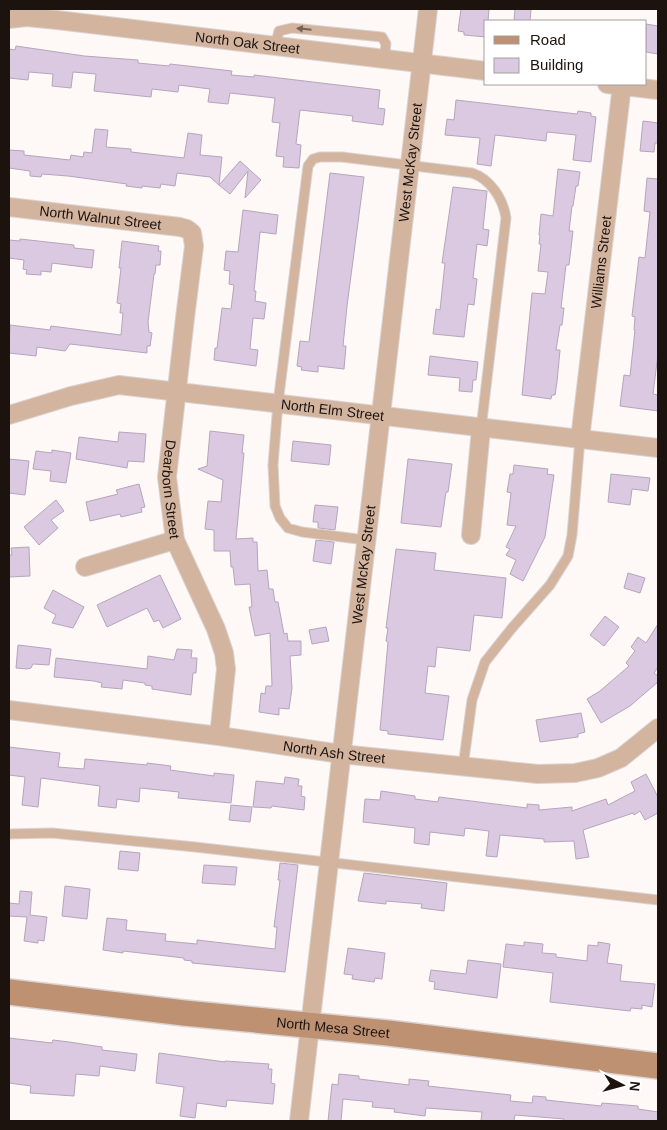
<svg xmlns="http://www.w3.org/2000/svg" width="667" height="1130" viewBox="0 0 667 1130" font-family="Helvetica,sans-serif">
  <rect width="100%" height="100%" fill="#fef8f6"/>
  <!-- building -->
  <g fill="#dac9e0" stroke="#b6a5bb">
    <polygon points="461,9 489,9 488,21 486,21 486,37 464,35 464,32 458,31"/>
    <polygon points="515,9 531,9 530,21 514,21"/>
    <polygon points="646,24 658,26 658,54 646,52"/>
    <polygon points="16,46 84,56 138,60 138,63 169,66 170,64 232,71 231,75 254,77 254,75 380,90 378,108 385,109 383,125 352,121 353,116 300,110 296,144 301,145 299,168 283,167 284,157 276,156 280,123 272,122 275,98 230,93 228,104 208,102 210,89 179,85 178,92 152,89 151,97 94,91 96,74 73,72 71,88 52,86 53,74 29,72 28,80 9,78 9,49 15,50"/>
    <polygon points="456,100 577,114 578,111 591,113 591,116 596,117 591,162 573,160 576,135 547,132 546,141 495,135 491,166 477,164 480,138 445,135 447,119 454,120"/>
    <polygon points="643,121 658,123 658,143 655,143 654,152 640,151"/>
    <polygon points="95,129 108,130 106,147 131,149 131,152 184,158 188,133 202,135 200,155 222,157 219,185 210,177 177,173 175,186 161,184 160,188 142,186 142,188 126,186 127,184 68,176 42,174 41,177 30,176 30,171 9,168 9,150 24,151 24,155 70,160 71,155 83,157 84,152 92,153"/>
    <polygon points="240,161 261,180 245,198 248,171 230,194 219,185"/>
    <polygon points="558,169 580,172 578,186 576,186 573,206 572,206 569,231 573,231 569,265 566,265 561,308 564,308 562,325 560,325 556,350 560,350 557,382 555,395 552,395 551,399 522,395 532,293 545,294 548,272 538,271 541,244 539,244 540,235 539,235 541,214 553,216"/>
    <polygon points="330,173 364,177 347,306 343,346 346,346 344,369 318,366 318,372 301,370 302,367 297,366 300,341 309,342"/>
    <polygon points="647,178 658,179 658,354 653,394 658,395 658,411 620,406 624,375 630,376 635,330 634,330 635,317 632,316 639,257 645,258 650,212 644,211"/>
    <polygon points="453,187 487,191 483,229 489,230 487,246 477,244 473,278 477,279 474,305 468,304 464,337 433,334 436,309 440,310 445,263 442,263"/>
    <polygon points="243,210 278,215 276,234 260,232 254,291 256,291 255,301 266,303 264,319 253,318 250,349 258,350 256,366 214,360 215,348 217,348 222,308 231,309 234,285 229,284 230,271 224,270 226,251 238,252"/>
    <polygon points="20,239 74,245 74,248 94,250 92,268 52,263 51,272 41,271 41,275 26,274 27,270 23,269 24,260 9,258 9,240 20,241"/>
    <polygon points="122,241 159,246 158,251 161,251 160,265 156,265 155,274 154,274 148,322 149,332 152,333 150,346 147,346 147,353 70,344 65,351 37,347 36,356 9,353 10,325 50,330 51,326 121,335 123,313 120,313 121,304 117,303 121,268 119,268"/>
    <polygon points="430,356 478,362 476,380 473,380 472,392 459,391 460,378 428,375"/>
    <polygon points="210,431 244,435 242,453 244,453 236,539 253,538 253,542 257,542 258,571 267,570 269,589 273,589 275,602 278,602 284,634 287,633 288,641 301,641 301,655 290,656 292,688 289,709 279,708 279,715 259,712 261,693 265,694 266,686 272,686 270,633 255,636 249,607 252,607 250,584 235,585 233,567 231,567 230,551 214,551 214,530 205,529 208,501 221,502 223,480 198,469 207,466"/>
    <polygon points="119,432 146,434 144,462 128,461 127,468 76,459 79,437 118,442"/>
    <polygon points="293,441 331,445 329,465 291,461"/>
    <polygon points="52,450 71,453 66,483 50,481 51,471 33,469 36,451 52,453"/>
    <polygon points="9,459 29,461 25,495 9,493"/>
    <polygon points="408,459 452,464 448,492 446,492 441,527 401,523"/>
    <polygon points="514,465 548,469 547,474 554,475 545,537 523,581 510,574 516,560 506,555 510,549 506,547 516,526 507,525 511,493 507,492 510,474 513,474"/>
    <polygon points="611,474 650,478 648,491 632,489 630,505 608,502"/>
    <polygon points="139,484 145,507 141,508 142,512 121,517 120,514 90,521 86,502 118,494 116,490"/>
    <polygon points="56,500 64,511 51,520 58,528 39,545 24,527"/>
    <polygon points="315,505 338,507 335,530 318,528 318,522 313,522"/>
    <polygon points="316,540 334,542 331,564 313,561"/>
    <polygon points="29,547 30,576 9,577 9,555 12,555 11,548"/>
    <polygon points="396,549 436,553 434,570 506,578 502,618 474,615 470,651 437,647 435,667 428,666 425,693 449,696 443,740 388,734 388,731 380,730 388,642 386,641 388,628 386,628"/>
    <polygon points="628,573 645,578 640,593 624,588"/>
    <polygon points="160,575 181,619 163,628 159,620 154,622 147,608 107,627 97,605"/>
    <polygon points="53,590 84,607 73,628 52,623 56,615 44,608"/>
    <polygon points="605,616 619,627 604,646 590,635"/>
    <polygon points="658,624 658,667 654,673 658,676 658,682 630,706 601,723 587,699 600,691 629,666 626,663 635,651 631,647 638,637 646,643"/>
    <polygon points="326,627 329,641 312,644 309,630"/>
    <polygon points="18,645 51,649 49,665 33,664 31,668 27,669 16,668"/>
    <polygon points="177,649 192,650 191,658 197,658 196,673 193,673 191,695 152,689 152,686 145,685 145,683 123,680 122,689 101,687 102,683 94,681 54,677 56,658 147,669 148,656 174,660"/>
    <polygon points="581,713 585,732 578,734 578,737 540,742 536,720"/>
    <polygon points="9,747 60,753 58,767 84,769 85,759 147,765 147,763 171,766 170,770 214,776 214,773 234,775 231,803 178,798 179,792 140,788 139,802 117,799 116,808 98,806 100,786 41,778 38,807 22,805 25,777 9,775"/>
    <polygon points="646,774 658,797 658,813 645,820 640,811 634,815 633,813 583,830 589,857 576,859 574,841 544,842 544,839 500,835 497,857 486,856 489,831 465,828 464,836 430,832 429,845 414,843 415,828 363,822 365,799 380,800 381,791 415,796 415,799 438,802 439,797 527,808 527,804 539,805 539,810 572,807 572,811 606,799 608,805 635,791 631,782"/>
    <polygon points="285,777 299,779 298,786 302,786 301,796 305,797 304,810 272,806 271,808 253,807 256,781 284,784"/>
    <polygon points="231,805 252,807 250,822 229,820"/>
    <polygon points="120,851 140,853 138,871 118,869"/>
    <polygon points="280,863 298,865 285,972 192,963 192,961 184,960 184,958 123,951 123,953 103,950 107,918 127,920 126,930 166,934 165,941 197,944 197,940 275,949 277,927 274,927 280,880 278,880"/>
    <polygon points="204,865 237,867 235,885 202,883"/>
    <polygon points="364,873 447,883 444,911 421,908 422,904 386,901 386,904 358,901"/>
    <polygon points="65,886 90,889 87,919 62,916"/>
    <polygon points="20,891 32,892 30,915 47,917 44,941 38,940 38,943 24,941 27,917 9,916 9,903 19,904"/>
    <polygon points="524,942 543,944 542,953 556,954 556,957 587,961 588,945 598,946 598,942 610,944 607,963 622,965 620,981 655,984 652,1007 642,1005 642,1009 631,1008 630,1011 550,1002 553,973 503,967 506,944 524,946"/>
    <polygon points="348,948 385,953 382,979 375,978 374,982 352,979 353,975 344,974"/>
    <polygon points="468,960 501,964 497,998 434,989 435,982 429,981 431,970 466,974"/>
    <polygon points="9,1038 52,1043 53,1040 69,1042 102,1047 102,1050 137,1054 135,1071 100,1066 99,1076 76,1074 74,1096 30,1093 31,1086 9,1083"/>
    <polygon points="159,1053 225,1062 225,1061 269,1064 268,1069 272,1069 271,1083 275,1084 273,1104 227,1100 226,1107 197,1103 195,1118 180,1116 184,1087 156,1083"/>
    <polygon points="339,1074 359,1076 359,1079 409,1085 409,1079 429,1081 428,1086 511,1095 510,1101 532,1103 533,1096 546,1097 546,1100 601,1106 602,1103 638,1106 638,1109 658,1112 658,1121 564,1121 564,1119 515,1115 514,1121 481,1121 482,1112 426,1108 425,1116 394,1112 395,1109 372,1107 373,1102 343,1099 341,1121 328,1121 332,1084 338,1085"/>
  </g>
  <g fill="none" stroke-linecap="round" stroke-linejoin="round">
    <defs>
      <g id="lane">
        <polyline points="275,46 279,31 292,28 382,37 386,44 384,59"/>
        <path d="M366 540 302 532 288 528 280 518 275 506 273 465 278 403 308 166 313 159 320 157H342L472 173C490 179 503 198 506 218L481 429"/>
        <polyline points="463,767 472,700 485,662 512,628 550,585 568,556 572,535 580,439"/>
        <polyline points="9,834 52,833 195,847 658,900"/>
      </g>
      <g id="street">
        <path id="s1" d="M9 19 27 17 57 20 486 71"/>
        <polyline points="607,84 658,90"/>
        <path id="s2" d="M9 207 180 227 187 229 192 233 194 246 185 318 167 477 175 540 216 629 224 653 226 669 219 736"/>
        <path id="s3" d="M9 415 71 396 119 385 658 448"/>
        <path id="s4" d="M580 439 622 85"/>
        <polyline points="471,535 481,429"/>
        <polyline points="85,567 175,540"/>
        <path id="s5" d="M9 710 219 736 341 754 538 774 575 773 598 768 621 758 658 728"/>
        <path id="s6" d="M299 1121 428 9"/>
      </g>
      <g id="secondary">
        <path id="s7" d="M9 992 184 1013 388 1033 658 1066"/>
      </g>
    </defs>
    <!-- lane casing -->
    <use href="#lane" stroke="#dad3d1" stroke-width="11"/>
    <!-- street casing -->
    <use href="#street" stroke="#dad3d1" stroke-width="20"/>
    <!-- secondary casing -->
    <use href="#secondary" stroke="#dad3d1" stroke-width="28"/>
    <!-- lane -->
    <use href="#lane" stroke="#d2b49f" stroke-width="9"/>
    <!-- street -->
    <use href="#street" stroke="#d2b49f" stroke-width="18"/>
    <!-- secondary -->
    <use href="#secondary" stroke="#bd9172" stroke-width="25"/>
  </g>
  <!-- one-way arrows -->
  <defs><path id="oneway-solid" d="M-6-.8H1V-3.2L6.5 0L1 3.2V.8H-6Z" transform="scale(1.25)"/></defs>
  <use fill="#776356" href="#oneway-solid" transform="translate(304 29) rotate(-174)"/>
  <g text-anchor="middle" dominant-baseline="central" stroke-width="5" stroke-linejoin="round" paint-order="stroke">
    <!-- street labels -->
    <g font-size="14" fill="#1c120e" stroke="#fff">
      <text stroke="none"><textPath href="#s1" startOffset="240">North Oak Street</textPath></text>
      <text stroke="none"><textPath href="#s6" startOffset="965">West McKay Street</textPath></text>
      <text stroke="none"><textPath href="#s2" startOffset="92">North Walnut Street</textPath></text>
      <text stroke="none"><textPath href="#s4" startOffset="178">Williams Street</textPath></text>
      <text stroke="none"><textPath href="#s3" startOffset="329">North Elm Street</textPath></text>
      <text stroke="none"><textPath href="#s2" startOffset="444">Dearborn Street</textPath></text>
      <text stroke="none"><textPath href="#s6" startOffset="560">West McKay Street</textPath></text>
      <text stroke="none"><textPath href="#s5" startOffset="328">North Ash Street</textPath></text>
      <text stroke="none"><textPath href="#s7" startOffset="326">North Mesa Street</textPath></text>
    </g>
  </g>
  <!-- border -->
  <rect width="667" height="1130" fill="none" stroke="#1c120e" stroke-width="20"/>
  <!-- legend -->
  <rect x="484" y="20" width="162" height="65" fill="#ffffff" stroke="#a4a09f"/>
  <rect x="494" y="36" width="25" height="8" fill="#bd9172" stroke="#a4a09f"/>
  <text x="530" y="45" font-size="15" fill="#1c120e">Road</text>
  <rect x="494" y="58" width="25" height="15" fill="#dac9e0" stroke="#a4a09f"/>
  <text x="530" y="70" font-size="15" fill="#1c120e">Building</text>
  <!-- north arrow -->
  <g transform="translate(622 1085) rotate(96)" stroke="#ffffff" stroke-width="4" paint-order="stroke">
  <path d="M0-4L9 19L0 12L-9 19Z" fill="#1c120e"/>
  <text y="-8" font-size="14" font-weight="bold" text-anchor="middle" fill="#1c120e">N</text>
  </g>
</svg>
